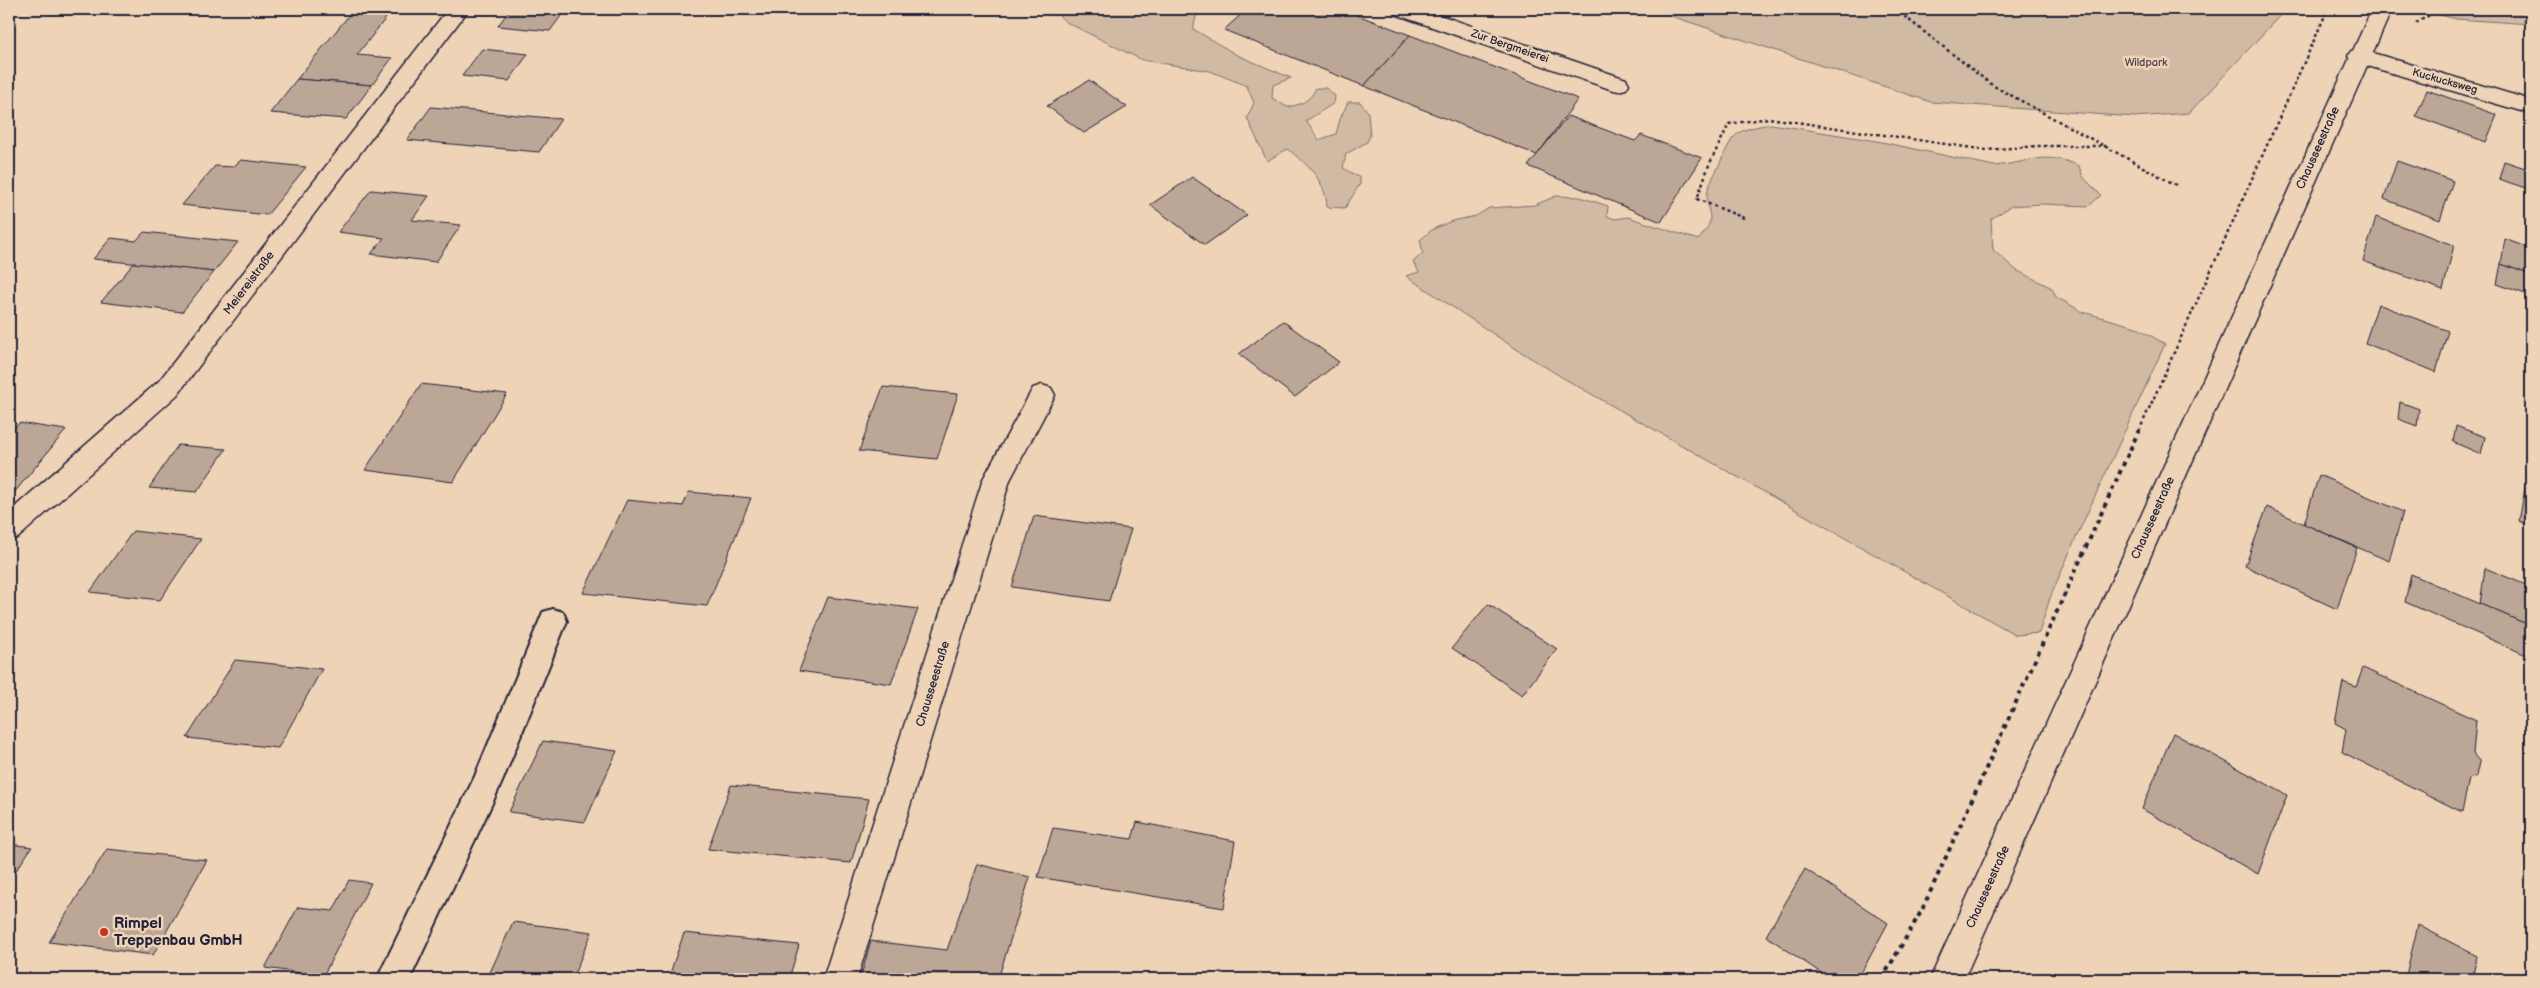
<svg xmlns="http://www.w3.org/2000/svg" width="2540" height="988" viewBox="0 0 2540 988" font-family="'Balsamiq Sans',sans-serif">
  <rect width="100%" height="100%" fill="#efd3b6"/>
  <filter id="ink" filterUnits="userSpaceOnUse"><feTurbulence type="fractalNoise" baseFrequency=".02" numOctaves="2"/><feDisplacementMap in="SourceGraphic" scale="10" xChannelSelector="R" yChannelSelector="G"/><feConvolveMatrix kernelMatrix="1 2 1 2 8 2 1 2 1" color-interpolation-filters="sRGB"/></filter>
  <g filter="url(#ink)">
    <!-- green -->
    <g fill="#d1baa4" stroke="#7a6e70">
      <path d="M1052 9H1198L1193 29 1237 55 1291 78 1273 85 1272 98 1287 107C1301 105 1310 101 1316 88H1326L1335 96 1334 103 1306 121 1319 140 1336 134 1340 119 1348 102H1360L1368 112 1370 136 1367 142 1346 154 1343 168 1360 178V184L1345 208 1327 207C1326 181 1307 163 1287 149L1267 161 1247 118 1254 103 1247 86 1210 71 1142 60 1066 22Z"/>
      <polygon points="1650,9 2286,9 2189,113 2134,117 1931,102"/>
      <polygon points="2416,9 2531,9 2531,24 2456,19"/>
      <path d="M1771 124 1877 141 1994 166C2029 163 2045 150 2079 166L2083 177 2101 195 2089 206 2042 204 2011 206 1991 219 1993 250 2016 270 2052 288 2056 297 2083 312 2136 327 2165 344 2074 542 2050 598 2039 633 2016 635 1565 379 1513 347 1406 276 1419 272 1413 262 1423 253 1420 240 1433 229 1452 221 1476 216 1489 208 1535 205 1556 196 1580 197 1608 206 1607 216 1615 219 1628 217 1698 240C1718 217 1707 219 1707 194 1708 186 1714 176 1717 169 1735 133 1730 131 1771 124Z"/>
    </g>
    <!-- building -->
    <g fill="#bca797" stroke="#22223b">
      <polygon points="354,9 393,9 357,55 392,58 372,85 297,79"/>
      <polygon points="510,9 566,9 550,31 498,26"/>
      <polygon points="1247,9 1341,9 1410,35 1364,86 1224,30"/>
      <polygon points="1410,35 1578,99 1537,155 1364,86"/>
      <polygon points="482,49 528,54 509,81 462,76"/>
      <polygon points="297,79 372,85 346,119 270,113"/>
      <polygon points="1089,80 1127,107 1084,133 1047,106"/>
      <polygon points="2427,90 2497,115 2486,142 2416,116"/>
      <polygon points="431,107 561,119 539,152 407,140"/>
      <polygon points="1568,116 1635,141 1641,135 1702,158 1661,222 1528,166"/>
      <polygon points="241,160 306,167 267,215 182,205 215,166 233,167"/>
      <polygon points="2397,161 2453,181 2440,220 2384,199"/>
      <polygon points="2504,161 2531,170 2531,190 2499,179"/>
      <polygon points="1192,177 1247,215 1205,245 1150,205"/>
      <polygon points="371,190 429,196 412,220 461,225 436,262 371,254 384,238 338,232"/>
      <polygon points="2376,217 2454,245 2443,290 2363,261"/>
      <polygon points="144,232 238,242 214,272 93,259 111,238 136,241"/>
      <polygon points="2505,239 2531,249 2531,275 2501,264"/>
      <polygon points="134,263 214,272 182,312 101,302"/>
      <polygon points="2501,264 2531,275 2531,296 2497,284"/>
      <polygon points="2378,304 2448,331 2436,372 2365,343"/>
      <polygon points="1283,321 1339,362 1295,397 1239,354"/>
      <polygon points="421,384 507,394 453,482 365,470"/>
      <polygon points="883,387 958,394 937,459 859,451"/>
      <polygon points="2400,402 2419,409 2417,426 2398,419"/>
      <polygon points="19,423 66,430 13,494 9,493 9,435"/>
      <polygon points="2456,426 2485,437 2481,454 2453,442"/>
      <polygon points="178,445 226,449 197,492 149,488"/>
      <polygon points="2319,475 2403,512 2389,561 2304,524"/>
      <polygon points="2527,477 2531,478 2531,526 2519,521"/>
      <polygon points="689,492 751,498 707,606 583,593 627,500 683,506"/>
      <polygon points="2267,507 2357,548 2337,609 2245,566"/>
      <polygon points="1034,516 1131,529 1109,601 1012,587"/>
      <polygon points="133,531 201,539 160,600 90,592"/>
      <polygon points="2485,568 2531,587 2531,626 2480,604"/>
      <polygon points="2411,574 2531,626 2531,657 2405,602"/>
      <polygon points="828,597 918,609 891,684 799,671"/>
      <polygon points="1488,604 1557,649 1522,695 1452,648"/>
      <polygon points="235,660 322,669 278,748 187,738"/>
      <polygon points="2363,668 2476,720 2473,754 2480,762 2477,776 2469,779 2462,812 2342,752 2346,729 2335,723 2343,682 2356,687"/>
      <polygon points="2173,733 2287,795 2258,874 2142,809"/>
      <polygon points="543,741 617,751 585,822 509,812"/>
      <polygon points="731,785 869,799 851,863 708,849"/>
      <polygon points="1137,822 1235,841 1224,908 1038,877 1053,828 1132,839"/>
      <polygon points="9,844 32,847 9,881"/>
      <polygon points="107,849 207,860 153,955 49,942"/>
      <polygon points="977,864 1030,877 998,979 860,979 871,941 947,950"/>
      <polygon points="1805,869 1888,923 1858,979 1830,979 1766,936"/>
      <polygon points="349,880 371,883 323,976 265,968 298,907 333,911"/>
      <polygon points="513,922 592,932 572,979 487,979"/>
      <polygon points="2418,925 2477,956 2472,979 2405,979"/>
      <polygon points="684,933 799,945 789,979 668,979"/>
      <polygon points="2316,970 2333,979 2313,979"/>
    </g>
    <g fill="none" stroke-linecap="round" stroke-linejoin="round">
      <defs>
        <polygon id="lane" points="553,609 563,612 567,621 502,782 410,979 377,979 475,776 543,612"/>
        <g id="street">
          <polygon points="448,9 469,9 177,395 19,537 9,541 9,512 159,381"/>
          <polygon points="1392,9 1422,9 1626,79 1629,84 1626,89 1618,91 1610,89 1395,14"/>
          <polygon points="2359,49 2531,100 2531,114 2351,61 2348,56 2351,51"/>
          <polygon points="1042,385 1051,388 1055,395 1010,480 857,979 823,979 983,479 1033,388"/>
        </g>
        <polygon id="primary" points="2372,9 2392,9 1964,979 1930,979"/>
      </defs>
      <!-- lane casing -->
      <use href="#lane" stroke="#22223b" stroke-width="4"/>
      <!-- street casing -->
      <use href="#street" stroke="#22223b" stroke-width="3"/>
      <!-- primary casing -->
      <use href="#primary" stroke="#22223b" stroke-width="3"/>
      <!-- path-far1 -->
      <g stroke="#22223b" stroke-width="2.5" stroke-dasharray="3 3" stroke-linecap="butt">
        <polyline points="1895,9 1992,85 2176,185"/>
        <polyline points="2416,23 2440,9"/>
        <polyline points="1744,218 1697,199 1709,165 1729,124 1769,118 1986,150 2038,146 2106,146"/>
        <polyline points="2139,431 2328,9"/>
      </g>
      <!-- path -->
      <polyline stroke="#22223b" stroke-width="4" stroke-dasharray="4.5 4.5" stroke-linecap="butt" points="1882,979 1922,910 2139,430"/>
      <!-- lane -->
      <use href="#lane" fill="#efd3b6" fill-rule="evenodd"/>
      <!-- street -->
      <use href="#street" fill="#efd3b6" fill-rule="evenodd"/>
      <!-- primary -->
      <use href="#primary" fill="#efd3b6" fill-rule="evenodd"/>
    </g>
  </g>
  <!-- markers -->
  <circle fill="#c8321e" stroke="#efd3b6" stroke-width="2" cx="104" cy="932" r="5"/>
  <g text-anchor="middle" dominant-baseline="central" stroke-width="5" stroke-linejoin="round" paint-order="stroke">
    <!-- far-street labels -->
    <g font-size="11" fill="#22223b" stroke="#efd3b6">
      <text transform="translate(1510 46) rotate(19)">Zur Bergmeierei</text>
      <text transform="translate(2445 81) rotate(16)">Kuckucksweg</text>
    </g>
    <!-- far-park labels -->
    <g font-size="11" fill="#454050" stroke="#efd3b6">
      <text x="2146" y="62">Wildpark</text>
    </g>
    <!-- street labels -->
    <g font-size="12" fill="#22223b" stroke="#efd3b6">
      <text transform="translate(2318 148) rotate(-66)">Chausseestraße</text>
      <text transform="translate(249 283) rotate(-53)">Meiereistraße</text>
      <text transform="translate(2153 518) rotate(-66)">Chausseestraße</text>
      <text transform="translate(933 684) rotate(-73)">Chausseestraße</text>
      <text transform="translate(1988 887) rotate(-66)">Chausseestraße</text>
    </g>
    <!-- near-poi labels -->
    <g font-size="15" font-weight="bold" fill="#22223b" stroke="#efd3b6" text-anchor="start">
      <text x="114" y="923">Rimpel<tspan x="114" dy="17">Treppenbau GmbH</tspan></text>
    </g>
  </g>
  <!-- margin -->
  <rect width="2540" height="988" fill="none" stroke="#efd3b6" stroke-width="30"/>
  <rect x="15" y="15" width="2510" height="958" fill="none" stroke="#22223b" stroke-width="2" filter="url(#ink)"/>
</svg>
